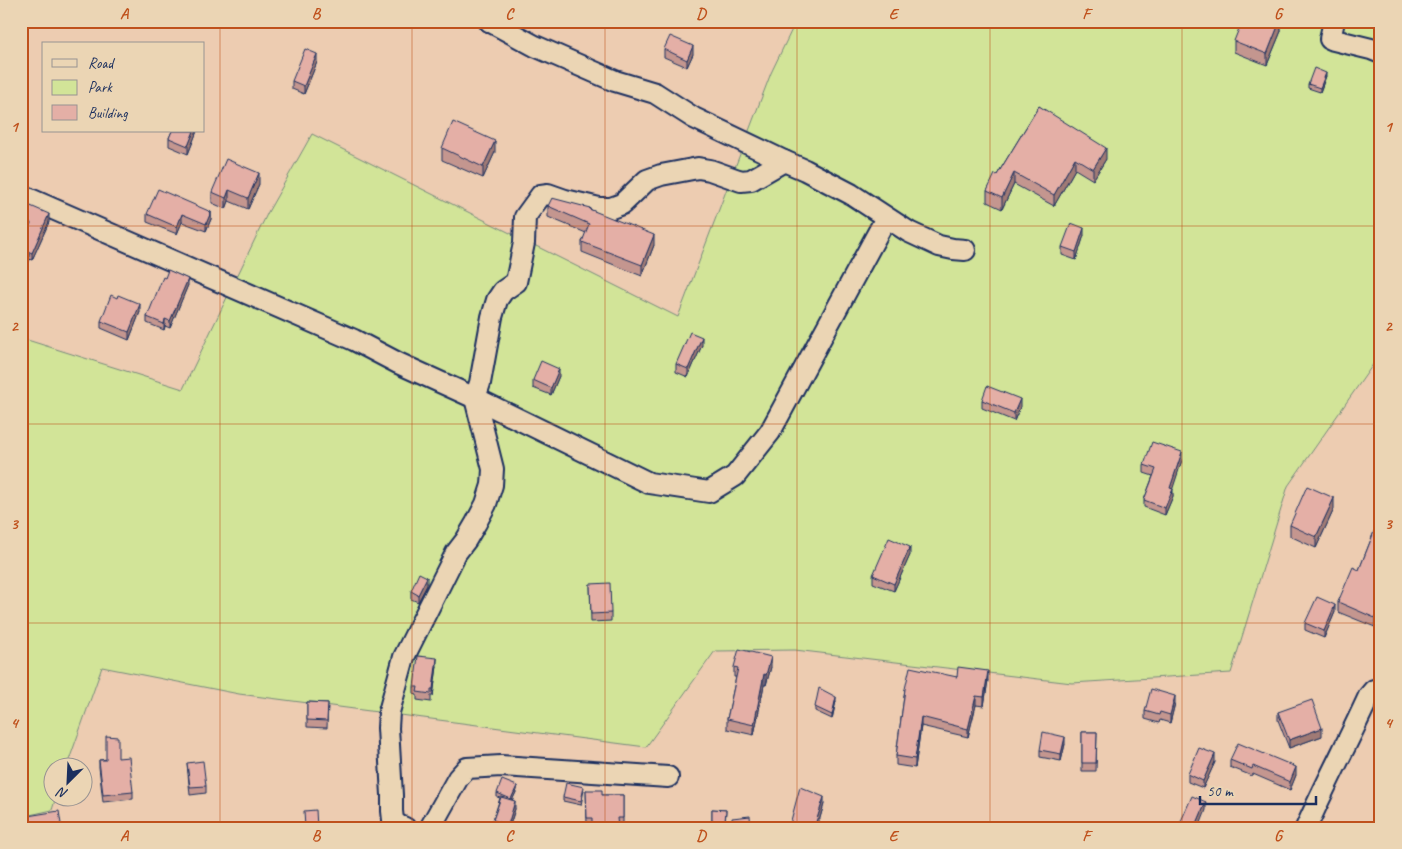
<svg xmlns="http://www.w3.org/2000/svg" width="1402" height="849" viewBox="0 0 1402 849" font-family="Caveat,sans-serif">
  <rect width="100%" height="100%" fill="#edccb1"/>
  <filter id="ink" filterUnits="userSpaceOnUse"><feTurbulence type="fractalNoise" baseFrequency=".02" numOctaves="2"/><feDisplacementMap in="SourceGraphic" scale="10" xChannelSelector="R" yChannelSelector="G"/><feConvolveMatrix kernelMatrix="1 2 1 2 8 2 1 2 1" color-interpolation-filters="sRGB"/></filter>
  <g filter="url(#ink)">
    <!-- green -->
    <polygon fill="#d2e498" stroke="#768a7b" points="796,21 1381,21 1381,353 1288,486 1231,673 1072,683 795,650 715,651 646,747 239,694 102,667 67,766 52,766 52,796 56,797 52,810 21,817 21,338 183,389 268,212 312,134 678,317 771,73"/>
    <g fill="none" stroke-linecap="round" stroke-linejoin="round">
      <defs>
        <g id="minor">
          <polyline points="489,21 535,46 615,81 655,93 694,118 784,161 805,170 851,194 909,232 939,246 953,249 965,250"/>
          <polyline points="1334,21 1330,39 1371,49 1381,53"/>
          <polyline points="21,195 354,340 398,363 475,398 649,483 709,492 735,476 770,432 886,218"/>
          <polyline points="405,828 398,825 393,820 392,811 392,795 388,728 389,712 404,657 456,553 466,540 476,523 486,504 492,485 493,469 475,398 480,383 492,317 497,300 503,291 516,282 524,243 525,217 541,195 548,194 565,200 599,208 611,208 622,204 647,180 661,175 698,168 710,170 741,181 751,180 784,161"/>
          <polyline points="430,828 458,778 467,768 501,766 668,777"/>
          <path d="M1306 828C1326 783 1349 740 1369 696L1374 690 1381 689"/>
        </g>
      </defs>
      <!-- minor casing -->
      <use href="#minor" stroke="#1b2f5e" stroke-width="24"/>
      <!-- minor -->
      <use href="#minor" stroke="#ebd5b4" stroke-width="20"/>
    </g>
    <!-- wall -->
    <g fill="#c4968f" stroke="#1b2f5e">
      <polygon points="1281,21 1281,31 1267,65 1234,52 1234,41"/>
      <polygon points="664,49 693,54 687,67 664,57"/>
      <polygon points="317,62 304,94 292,89 292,81"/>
      <polygon points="1326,76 1320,92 1308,88 1308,84"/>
      <polygon points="1039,106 1106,159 1093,180 1075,169 1054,206 1014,184 1002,209 987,202 987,191 997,175"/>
      <polygon points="172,131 197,131 188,154 169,146 169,138"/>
      <polygon points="442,148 495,152 483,178 442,160"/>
      <polygon points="259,184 248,209 229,201 226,209 212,203 212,192"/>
      <polygon points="21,201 49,222 32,260 29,259 29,261 21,278 21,246 29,229 21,226"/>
      <polygon points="548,206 590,209 654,245 642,276 582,252 582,242 586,233 548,217"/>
      <polygon points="211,212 211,219 206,231 182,222 177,234 147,222 147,214"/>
      <polygon points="1084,235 1076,260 1062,255 1062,247"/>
      <polygon points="165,278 188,285 170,328 165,326 164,330 147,323 147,317"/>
      <polygon points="140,312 129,340 101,328 101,321"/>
      <polygon points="702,345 688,377 676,372 676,364"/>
      <polygon points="559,376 551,395 533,388 533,380"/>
      <polygon points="982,400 1020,407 1014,421 982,408"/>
      <polygon points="1182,460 1172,489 1173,496 1165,515 1144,507 1144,500 1153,476 1144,473 1144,465"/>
      <polygon points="1334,509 1316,548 1290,536 1290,525"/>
      <polygon points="1381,514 1375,627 1338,612 1338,602 1359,570"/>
      <polygon points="910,555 894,591 873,583 873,575"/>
      <polygon points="590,584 611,613 611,621 591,622"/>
      <polygon points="427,585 418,602 411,599 411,591"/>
      <polygon points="1335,612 1324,638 1305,630 1305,623"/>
      <polygon points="437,666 433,696 431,696 431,702 417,700 417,695 414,694 414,687"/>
      <polygon points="734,667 771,667 766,685 764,685 754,735 727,729 727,719 736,677 734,677"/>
      <polygon points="957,677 988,680 984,706 976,705 968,737 921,726 915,768 896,765 896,756 905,689"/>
      <polygon points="836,701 832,719 815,711 815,707"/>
      <polygon points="307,702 328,703 327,728 307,727"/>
      <polygon points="1175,703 1170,723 1160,720 1159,723 1145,719 1145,711"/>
      <polygon points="1278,712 1322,736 1289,748 1278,720"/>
      <polygon points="1082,732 1097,732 1096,771 1082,771"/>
      <polygon points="1065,744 1061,761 1040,757 1040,750"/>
      <polygon points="118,758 133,792 133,799 103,802 99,767 99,760"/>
      <polygon points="1230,760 1296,775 1290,790 1253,774 1252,776 1230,767"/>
      <polygon points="1215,762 1203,788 1188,782 1188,774"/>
      <polygon points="187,763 206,786 206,793 190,795"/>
      <polygon points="517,790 512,800 515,809 509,828 493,828 493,820 500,798 497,797 497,793"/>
      <polygon points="584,790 581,805 563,801 563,797"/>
      <polygon points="586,790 602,795 623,795 623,825 618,825 618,828 592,828 592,825 587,825"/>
      <polygon points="824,804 817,828 789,828"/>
      <polygon points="712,809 726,810 725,826 712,825"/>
      <polygon points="61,824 61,828 21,828"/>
    </g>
    <!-- shaded-wall -->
    <g fill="#a07a74" stroke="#1b2f5e">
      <polygon points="1280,21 1281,31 1267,65 1267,54"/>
      <polygon points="693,46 693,54 687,67 687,60"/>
      <polygon points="317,54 317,62 304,94 304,86"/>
      <polygon points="1326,73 1326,76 1320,92 1320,88"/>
      <polygon points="194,131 197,131 188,154 188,146"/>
      <polygon points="495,141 495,152 483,178 483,167"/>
      <polygon points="1106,148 1106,159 1093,180 1093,169"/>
      <polygon points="1075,158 1075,169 1054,206 1054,195"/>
      <polygon points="259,173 259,184 248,209 248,198"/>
      <polygon points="1014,173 1014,184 1002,209 1002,198"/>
      <polygon points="229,190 229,201 226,209 226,198"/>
      <polygon points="211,212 211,219 206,231 206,224"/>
      <polygon points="49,214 49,222 32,260 32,253"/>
      <polygon points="182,214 182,222 177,234 177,227"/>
      <polygon points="1084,228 1084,235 1076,260 1076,252"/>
      <polygon points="654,235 654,245 642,276 642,265"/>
      <polygon points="29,253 29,261 21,278 21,270"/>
      <polygon points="188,279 188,285 170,328 170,321"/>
      <polygon points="140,304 140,312 129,340 129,332"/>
      <polygon points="165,319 165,326 164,330 164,324"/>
      <polygon points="702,337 702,345 688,377 688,369"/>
      <polygon points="559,369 559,376 551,395 551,388"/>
      <polygon points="1020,399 1020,407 1014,421 1014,413"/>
      <polygon points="1182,452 1182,460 1171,494 1173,489 1173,496 1165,515 1165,508 1170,488"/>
      <polygon points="1334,498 1334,509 1316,548 1316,537"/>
      <polygon points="910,547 910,555 894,591 894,584"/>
      <polygon points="427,577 427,585 418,602 418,595"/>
      <polygon points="1381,603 1381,613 1375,627 1375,618"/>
      <polygon points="1335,605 1335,612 1324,638 1324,631"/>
      <polygon points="771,657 771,667 766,685 766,675"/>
      <polygon points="437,658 437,666 433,696 433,689"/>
      <polygon points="988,671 988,680 984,706 984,697"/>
      <polygon points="764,674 764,685 754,735 754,725"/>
      <polygon points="976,696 976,705 968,737 968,729"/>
      <polygon points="1175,696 1175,703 1170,723 1170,715"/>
      <polygon points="836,697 836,701 832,719 832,715"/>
      <polygon points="921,717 921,726 915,768 915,759"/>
      <polygon points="1322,728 1322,736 1289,748 1289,740"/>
      <polygon points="1065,737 1065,744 1061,761 1061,754"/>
      <polygon points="1215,754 1215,762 1203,788 1203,781"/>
      <polygon points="1296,767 1296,775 1290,790 1290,782"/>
      <polygon points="517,786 517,790 511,803 511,799"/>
      <polygon points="824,797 824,804 817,828 815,828 815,825"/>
      <polygon points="515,801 515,809 509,828 508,828 508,825"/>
      <polygon points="1206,802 1206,810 1199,828 1195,828"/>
    </g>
    <!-- building -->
    <g fill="#e4afa6" stroke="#1b2f5e">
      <polygon points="1242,21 1280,21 1267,54 1234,41"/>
      <polygon points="670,36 693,46 687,60 664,49"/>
      <polygon points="305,49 317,54 304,86 292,81"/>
      <polygon points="1314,68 1326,73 1320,88 1308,84"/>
      <polygon points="1039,106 1106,148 1093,169 1075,158 1054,195 1014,173 1002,198 987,191 995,174 997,175"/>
      <polygon points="453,122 495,141 483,167 442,148"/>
      <polygon points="172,131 194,131 188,146 169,138"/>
      <polygon points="226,159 259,173 248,198 229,190 226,198 212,192"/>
      <polygon points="158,189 211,212 206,224 182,214 177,227 147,214"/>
      <polygon points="552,198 590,208 589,209 654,235 642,265 582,242 589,224 548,206"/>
      <polygon points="21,201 26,203 26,204 49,214 32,253 21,248 21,246 31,223 21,219"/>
      <polygon points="1071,223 1084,228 1076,252 1062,247"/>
      <polygon points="21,250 29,253 21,270"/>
      <polygon points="168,270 188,279 170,321 165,319 164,324 147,317 163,277 165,278"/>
      <polygon points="111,295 117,298 118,295 140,304 129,332 101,321"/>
      <polygon points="690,332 702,337 688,369 676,364"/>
      <polygon points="541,361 559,369 551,388 533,380"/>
      <polygon points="987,386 1020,399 1014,413 982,400"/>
      <polygon points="1152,442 1182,452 1170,488 1173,489 1165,508 1144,500 1156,469 1144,465"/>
      <polygon points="1307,486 1334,498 1316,537 1290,525"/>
      <polygon points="1381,514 1381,603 1375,618 1338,602 1353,567 1359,570"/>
      <polygon points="889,538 910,547 894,584 873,575"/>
      <polygon points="419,573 427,577 418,595 411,591"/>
      <polygon points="610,583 611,613 591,614 590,584"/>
      <polygon points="1317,597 1335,605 1324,631 1305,623"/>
      <polygon points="739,649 771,657 766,675 764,674 754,725 727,719 738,668 734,667"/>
      <polygon points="418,656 437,658 433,689 431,689 431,694 417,692 418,687 414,687"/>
      <polygon points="910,667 957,677 958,667 988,671 984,697 976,696 968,729 921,717 915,759 896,756 905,689"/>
      <polygon points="819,688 836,697 832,715 815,707"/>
      <polygon points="1151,689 1175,696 1170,715 1160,712 1159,715 1145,711"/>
      <polygon points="1312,700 1322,728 1289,740 1278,712"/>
      <polygon points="307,702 328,703 327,721 307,720"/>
      <polygon points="1043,732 1065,737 1061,754 1040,750"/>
      <polygon points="1082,732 1097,732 1096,763 1082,763"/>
      <polygon points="106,736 118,737 118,758 129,757 133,792 103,795 99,760 106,760"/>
      <polygon points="1238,743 1296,767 1290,782 1253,766 1252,769 1230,760"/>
      <polygon points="1199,748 1215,754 1203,781 1188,774"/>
      <polygon points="203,761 206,786 190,787 187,763"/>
      <polygon points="502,780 517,786 511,799 497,793"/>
      <polygon points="566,783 584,787 581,801 563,797"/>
      <polygon points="800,787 824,797 815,825 812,824 812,828 789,828"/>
      <polygon points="586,790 602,790 602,795 623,795 623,818 617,818 618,828 604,828 603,824 592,825 592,818 587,818"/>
      <polygon points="1192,796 1206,802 1195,828 1178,828"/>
      <polygon points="501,797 515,801 508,825 493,820"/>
      <polygon points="712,809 726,810 725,822 712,821"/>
      <polygon points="316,810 317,828 305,828 304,811"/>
      <polygon points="59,811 61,824 38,828 21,828 21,817"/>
      <polygon points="750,816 751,828 733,828 732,818"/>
      <polygon points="766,824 787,828 754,828 754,826"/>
    </g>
  </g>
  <!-- grid -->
  <path fill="none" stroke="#bf511c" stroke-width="1" stroke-opacity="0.55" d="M220 21V828M412 21V828M605 21V828M797 21V828M990 21V828M1182 21V828M21 226H1381M21 424H1381M21 623H1381"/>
  <!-- margin -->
  <rect width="1402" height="849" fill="none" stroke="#ebd5b4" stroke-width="55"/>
  <!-- legend -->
  <rect x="42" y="42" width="162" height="90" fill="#ebd5b4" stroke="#989392"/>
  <rect x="52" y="59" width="25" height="8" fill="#ebd5b4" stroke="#989392"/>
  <text x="88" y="68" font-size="15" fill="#1b2f5e">Road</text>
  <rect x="52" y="80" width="25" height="15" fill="#d2e498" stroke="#989392"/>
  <text x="88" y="92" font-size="15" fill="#1b2f5e">Park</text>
  <rect x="52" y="105" width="25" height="15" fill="#e4afa6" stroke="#989392"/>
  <text x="88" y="118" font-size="15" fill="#1b2f5e">Building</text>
  <!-- north arrow -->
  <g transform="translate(68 782) rotate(204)"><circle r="24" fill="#ebd5b4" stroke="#989392"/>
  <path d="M0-4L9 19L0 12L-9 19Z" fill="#1b2f5e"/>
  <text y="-8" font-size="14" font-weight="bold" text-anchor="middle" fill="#1b2f5e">N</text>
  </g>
  <!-- scale -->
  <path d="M1200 796v8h116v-8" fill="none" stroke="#1b2f5e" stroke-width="2.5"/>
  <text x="1207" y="796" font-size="15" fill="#1b2f5e" stroke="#ebd5b4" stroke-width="4" paint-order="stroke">50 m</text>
  <rect x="28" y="28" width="1346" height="794" fill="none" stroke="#bf511c" stroke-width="2"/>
  <g font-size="16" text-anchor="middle" font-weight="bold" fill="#bf511c">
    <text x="124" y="19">A</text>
    <text x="316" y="19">B</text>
    <text x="509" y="19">C</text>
    <text x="701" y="19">D</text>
    <text x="893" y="19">E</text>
    <text x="1086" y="19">F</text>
    <text x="1278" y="19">G</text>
    <text x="14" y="132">1</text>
    <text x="1388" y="132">1</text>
    <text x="14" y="331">2</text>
    <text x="1388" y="331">2</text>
    <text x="14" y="529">3</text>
    <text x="1388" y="529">3</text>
    <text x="14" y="728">4</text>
    <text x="1388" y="728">4</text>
    <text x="124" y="841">A</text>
    <text x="316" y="841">B</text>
    <text x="509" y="841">C</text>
    <text x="701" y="841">D</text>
    <text x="893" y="841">E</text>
    <text x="1086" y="841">F</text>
    <text x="1278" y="841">G</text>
  </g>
</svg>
